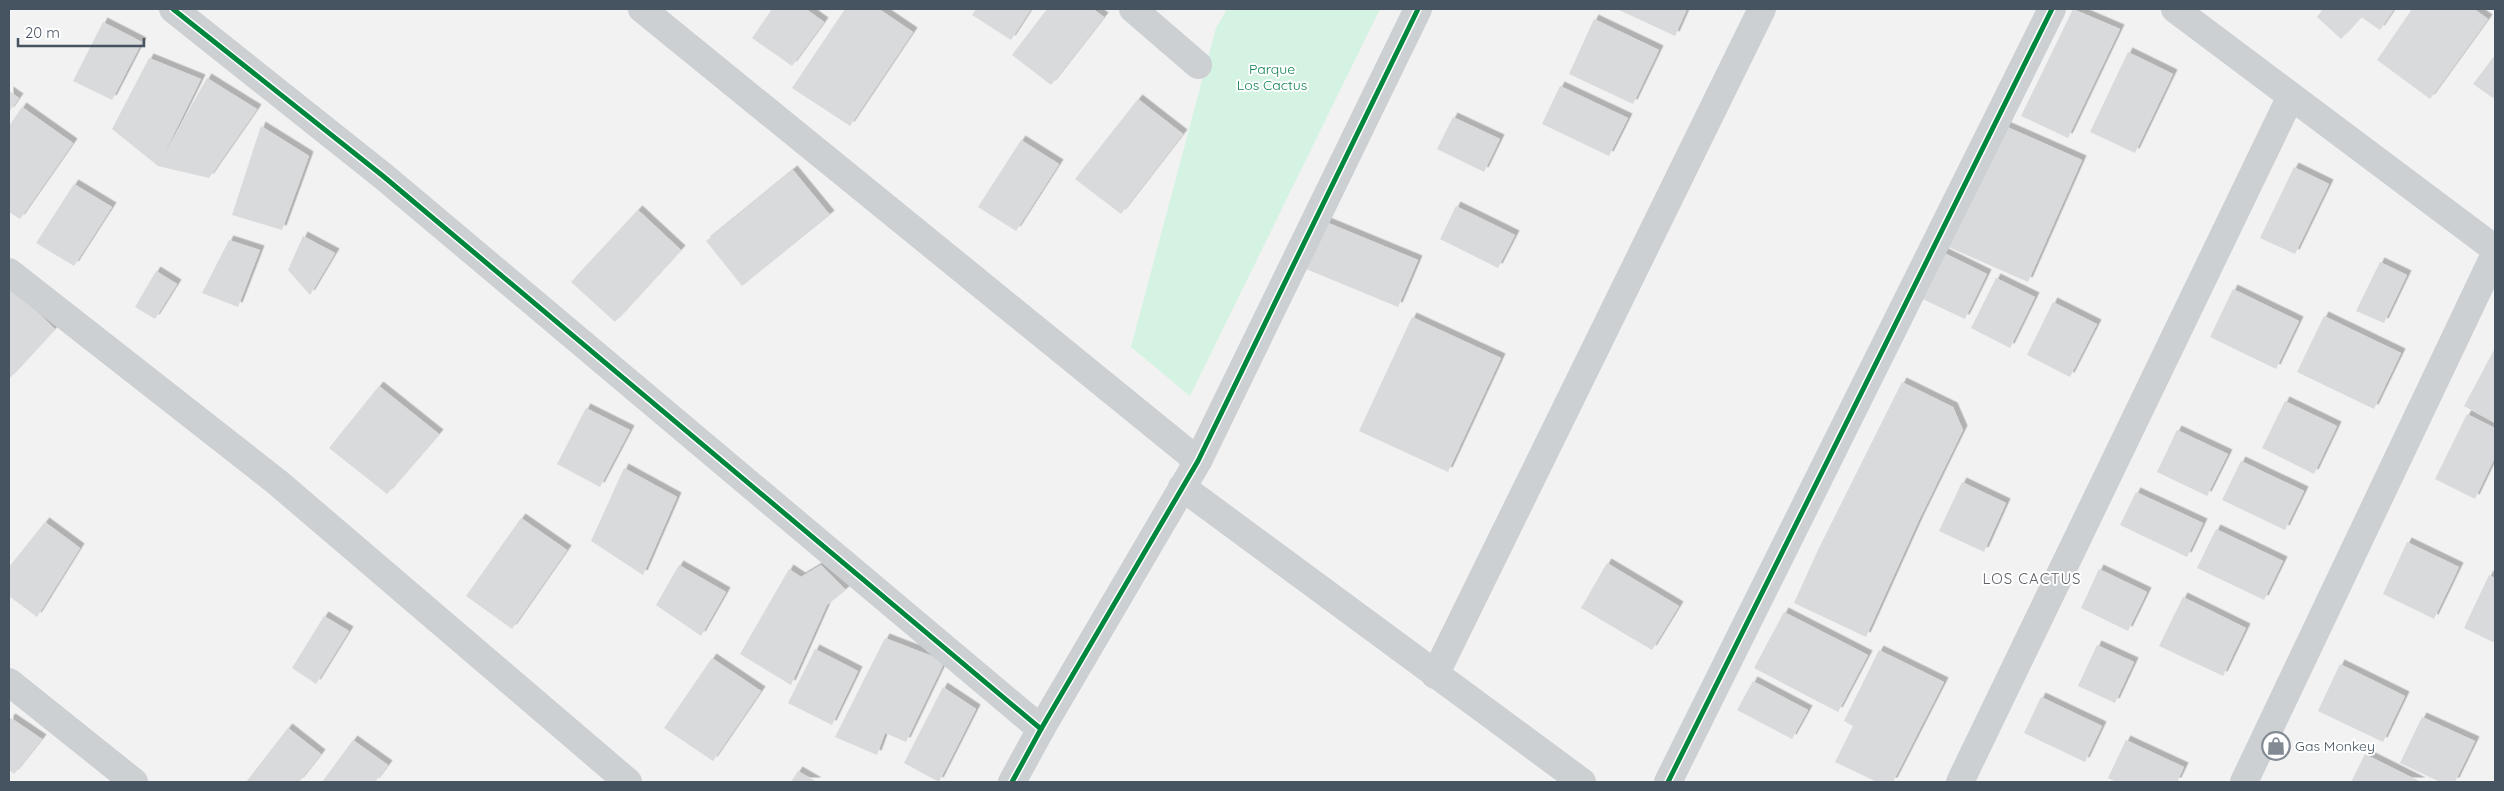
<svg xmlns="http://www.w3.org/2000/svg" width="2504" height="791" viewBox="0 0 2504 791" font-family="Quicksand,sans-serif">
  <defs>
    <filter id="shadow"><feDropShadow dx="4.5" dy="-4.5" stdDeviation="0" flood-color="#0004"/></filter>
  </defs>
  <rect width="100%" height="100%" fill="#f2f2f2"/>
  <!-- green -->
  <polygon fill="#d4f3e2" points="1227,9 1380,9 1190,396 1131,347 1216,28"/>
  <!-- building -->
  <g fill="#d9dadc" filter="url(#shadow)">
    <polygon points="772,9 806,9 824,22 792,66 752,38"/>
    <polygon points="845,9 879,9 913,32 850,126 792,88"/>
    <polygon points="976,9 1031,9 1011,40 972,15"/>
    <polygon points="1047,9 1093,9 1104,17 1051,85 1012,55"/>
    <polygon points="1617,9 1687,9 1675,36"/>
    <polygon points="2073,9 2120,29 2068,138 2021,116"/>
    <polygon points="2323,9 2394,9 2380,30 2361,17 2341,39 2317,17"/>
    <polygon points="2412,9 2474,9 2488,19 2430,99 2377,60"/>
    <polygon points="1594,19 1659,50 1633,104 1569,74"/>
    <polygon points="103,22 142,42 112,100 73,81"/>
    <polygon points="2128,52 2173,74 2135,153 2090,132"/>
    <polygon points="2495,55 2495,95 2493,98 2473,84"/>
    <polygon points="149,58 201,79 162,158 207,78 257,109 209,178 158,166 112,129"/>
    <polygon points="1560,86 1628,118 1609,156 1542,124"/>
    <polygon points="9,91 19,98 9,112"/>
    <polygon points="1138,99 1183,134 1121,214 1075,179"/>
    <polygon points="22,107 73,143 20,219 9,212 9,126"/>
    <polygon points="1453,117 1500,139 1484,172 1437,149"/>
    <polygon points="1998,123 2082,160 2028,282 1944,245"/>
    <polygon points="261,126 309,156 282,230 232,215"/>
    <polygon points="1021,140 1059,164 1016,231 978,207"/>
    <polygon points="2294,167 2329,184 2295,254 2260,238"/>
    <polygon points="793,170 830,215 742,286 706,241"/>
    <polygon points="74,184 112,207 74,266 36,243"/>
    <polygon points="1456,206 1515,235 1498,268 1440,239"/>
    <polygon points="638,210 681,250 615,322 571,282"/>
    <polygon points="1326,222 1418,260 1398,307 1306,269"/>
    <polygon points="303,236 335,253 310,295 288,270"/>
    <polygon points="229,240 260,250 238,307 202,293"/>
    <polygon points="1938,250 1987,274 1965,319 1916,296"/>
    <polygon points="2380,262 2407,275 2384,323 2356,311"/>
    <polygon points="156,271 177,284 155,319 135,307"/>
    <polygon points="1996,278 2035,297 2010,348 1971,328"/>
    <polygon points="12,288 55,329 9,379 9,291"/>
    <polygon points="2233,289 2299,321 2276,369 2210,337"/>
    <polygon points="2053,302 2097,324 2070,377 2027,355"/>
    <polygon points="2324,316 2401,353 2374,409 2297,372"/>
    <polygon points="1412,317 1501,358 1448,472 1359,431"/>
    <polygon points="2495,348 2495,423 2464,406"/>
    <polygon points="1902,382 1953,407 1963,430 1919,520 1866,637 1794,603 1817,552"/>
    <polygon points="379,386 439,434 387,494 329,448"/>
    <polygon points="2285,401 2337,426 2314,474 2262,448"/>
    <polygon points="586,408 630,430 600,487 557,464"/>
    <polygon points="2467,414 2495,428 2495,457 2475,499 2435,479"/>
    <polygon points="2177,430 2228,454 2207,496 2157,472"/>
    <polygon points="2241,461 2304,491 2285,530 2222,500"/>
    <polygon points="624,468 677,497 643,575 591,541"/>
    <polygon points="1962,482 2006,503 1984,552 1939,531"/>
    <polygon points="2136,492 2203,523 2187,557 2120,525"/>
    <polygon points="521,518 567,550 512,629 466,596"/>
    <polygon points="45,522 80,548 37,617 9,596 9,567"/>
    <polygon points="2216,529 2283,561 2264,600 2197,568"/>
    <polygon points="2407,542 2459,567 2434,619 2383,594"/>
    <polygon points="1607,563 1679,606 1652,650 1581,608"/>
    <polygon points="679,565 726,592 701,636 656,605"/>
    <polygon points="821,565 846,590 827,605 791,685 740,654 789,569 801,577"/>
    <polygon points="2099,569 2147,592 2128,631 2081,608"/>
    <polygon points="2489,575 2495,578 2495,643 2464,628"/>
    <polygon points="2183,597 2246,628 2223,676 2159,646"/>
    <polygon points="1784,612 1868,655 1838,712 1754,668"/>
    <polygon points="324,616 349,631 316,684 292,668"/>
    <polygon points="885,638 945,661 906,742 885,733 877,755 835,737"/>
    <polygon points="2097,645 2134,662 2115,703 2078,686"/>
    <polygon points="815,649 858,671 832,725 788,703"/>
    <polygon points="1879,650 1944,682 1893,782 1877,782 1835,762 1853,726 1844,721"/>
    <polygon points="712,658 761,691 713,761 664,728"/>
    <polygon points="2340,664 2405,696 2383,742 2318,711"/>
    <polygon points="1753,681 1808,710 1792,739 1737,710"/>
    <polygon points="943,687 976,709 939,782 904,763"/>
    <polygon points="2041,697 2102,726 2085,762 2024,733"/>
    <polygon points="2422,717 2475,741 2455,782 2440,782 2400,763"/>
    <polygon points="11,718 42,739 14,774 9,770 9,720"/>
    <polygon points="288,728 321,754 299,782 246,782"/>
    <polygon points="353,740 388,765 375,782 322,782"/>
    <polygon points="2126,740 2184,767 2177,782 2116,782 2108,778"/>
    <polygon points="2365,754 2421,782 2351,782"/>
    <polygon points="798,771 817,782 791,782"/>
  </g>
  <g fill="none" stroke-linecap="round" stroke-linejoin="round">
    <!-- minor -->
    <g stroke="#cdd0d3" stroke-width="28">
      <polyline points="173,9 383,176 1041,729"/>
      <polyline points="642,9 1198,461"/>
      <polyline points="1133,9 1198,65"/>
      <polyline points="2175,9 2495,249"/>
      <polyline points="9,272 277,482 628,782"/>
      <polyline points="1182,487 1582,782"/>
      <polyline points="1435,675 1762,9"/>
      <polyline points="9,682 134,782"/>
      <polyline points="1012,782 1041,729 1198,461 1418,9"/>
      <polyline points="1668,782 2052,9"/>
      <polyline points="1960,782 2291,96"/>
      <polyline points="2244,782 2495,254"/>
    </g>
    <defs>
      <g id="cycleway">
        <polyline points="173,9 383,176 1041,729"/>
        <polyline points="1012,782 1041,729 1198,461 1418,9"/>
        <polyline points="1668,782 2052,9"/>
      </g>
    </defs>
    <!-- cycleway casing -->
    <use href="#cycleway" stroke="#fff" stroke-width="8"/>
    <!-- cycleway -->
    <use href="#cycleway" stroke="#00873e" stroke-width="5"/>
  </g>
  <!-- icons -->
  <defs>
    <symbol id="shop-ring" viewBox="-11 -11 22 22"><circle r="9.5" fill="#fff" stroke="#828b93" stroke-width="1.5"/><path d="M-5-2.5h2.3a2.7 3.5 0 0 1 5.4 0H5L5.5 6h-11ZM-1.5-2.5h3a1.5 2.3 0 0 0-3 0Z" fill="#828b93"/></symbol>
  </defs>
  <g fill-rule="evenodd">
    <use href="#shop-ring" x="2260" y="730" width="32" height="32"/>
  </g>
  <g text-anchor="middle" dominant-baseline="central" stroke-width="4" stroke-linejoin="round" paint-order="stroke">
    <!-- park labels -->
    <g font-size="14" fill="#0e8450" stroke="#fff">
      <text x="1272" y="69">Parque<tspan x="1272" dy="16">Los Cactus</tspan></text>
    </g>
    <!-- poi labels -->
    <g font-size="14" fill="#465360" stroke="#fff" text-anchor="start">
      <text x="2295" y="746">Gas Monkey</text>
    </g>
    <!-- neighbourhood labels -->
    <g font-size="15" letter-spacing="1" fill="#5c6066" stroke="#fff">
      <text x="2032" y="578">LOS CACTUS</text>
    </g>
  </g>
  <!-- border -->
  <rect width="2504" height="791" fill="none" stroke="#465360" stroke-width="20"/>
  <!-- scale -->
  <path d="M18 38v8h126v-8" fill="none" stroke="#465360" stroke-width="2.5"/>
  <text x="25" y="38" font-size="15" fill="#465360" stroke="#ffffff" stroke-width="4" paint-order="stroke">20 m</text>
</svg>
